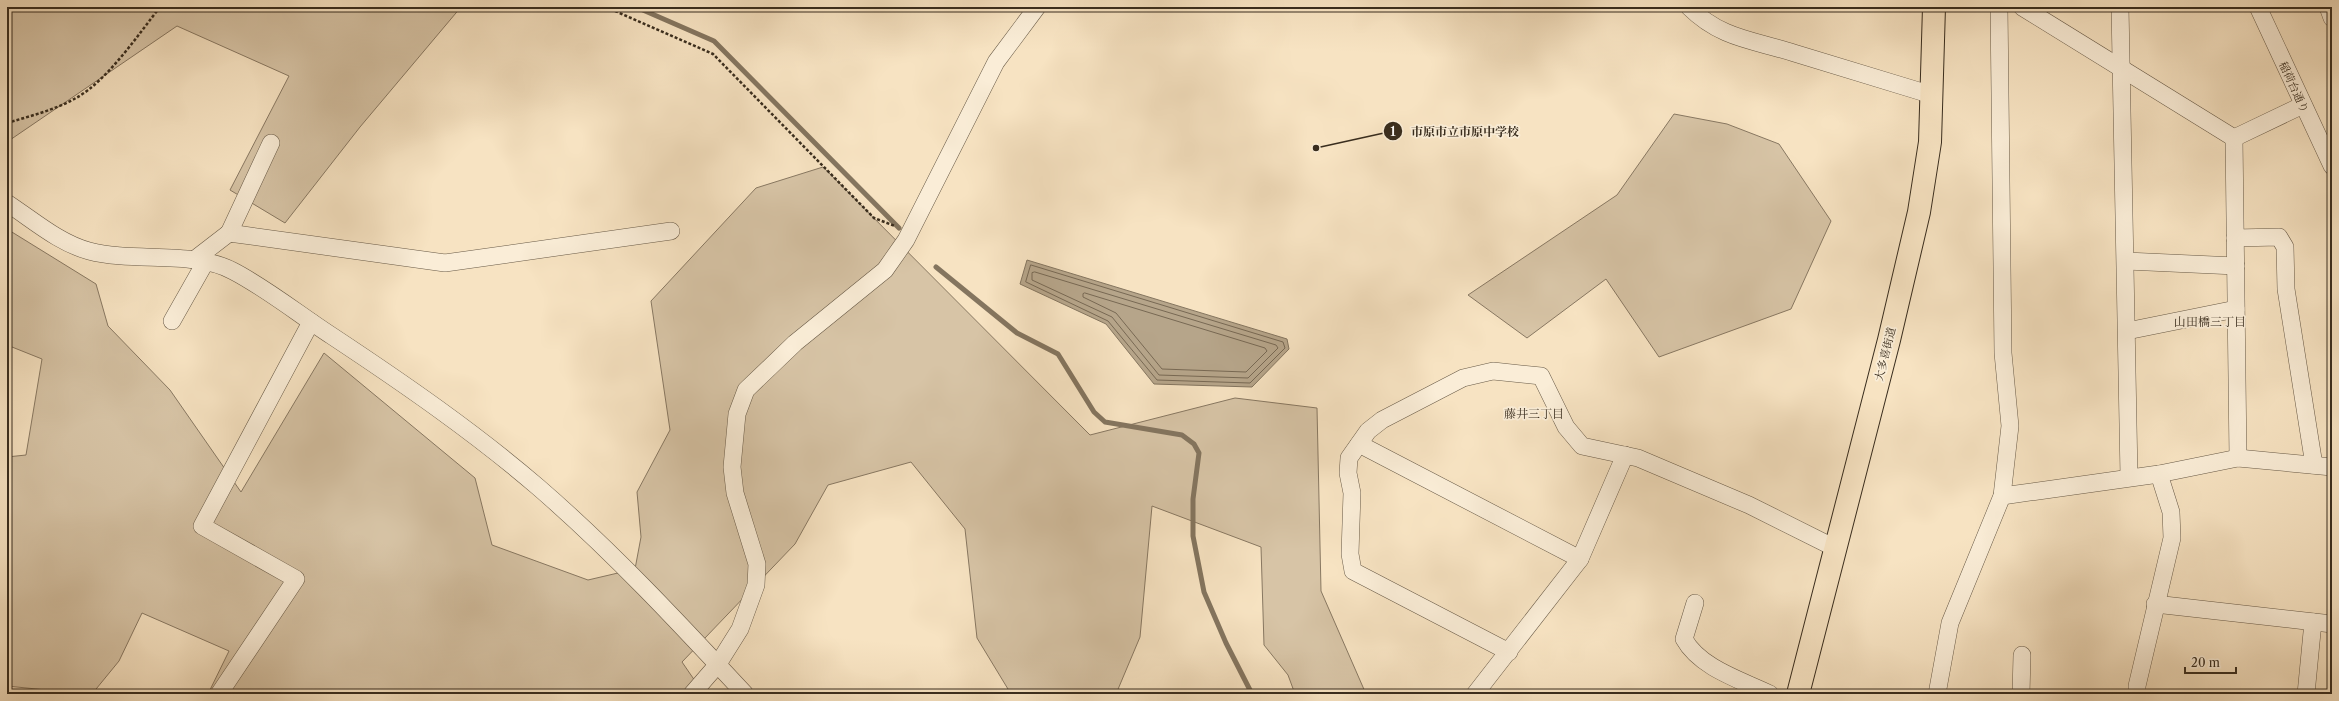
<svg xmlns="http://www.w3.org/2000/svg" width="2339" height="701" viewBox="0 0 2339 701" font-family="'Libre Caslon Text','Noto Serif JP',serif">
  <rect width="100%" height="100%" fill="#f7e3c2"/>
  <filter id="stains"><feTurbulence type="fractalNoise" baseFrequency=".005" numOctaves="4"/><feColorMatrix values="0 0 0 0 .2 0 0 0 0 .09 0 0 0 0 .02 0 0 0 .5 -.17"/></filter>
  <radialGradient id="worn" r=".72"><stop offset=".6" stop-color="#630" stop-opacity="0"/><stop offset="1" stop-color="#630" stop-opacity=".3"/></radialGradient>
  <!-- green -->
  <g fill="#d7c4a6" stroke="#887862">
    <polygon points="7,7 461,7 360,127 285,223 230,190 289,76 177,26 7,142"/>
    <polygon points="1674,114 1727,124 1779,144 1831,221 1791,309 1659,357 1606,279 1527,338 1468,295 1617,195"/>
    <polygon points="823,167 1090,435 1235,398 1317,408 1321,591 1366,694 1295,694 1288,675 1264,645 1261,547 1152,506 1140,637 1116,694 1011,694 977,638 965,529 911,462 828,485 795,544 682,662 704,694 208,694 229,651 142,613 119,661 92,694 55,694 56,691 7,686 7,457 26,455 42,359 7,345 7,229 96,284 108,326 170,390 241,492 324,353 475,478 492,545 588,580 635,569 641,537 637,492 670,430 651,301 756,188"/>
  </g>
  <!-- water -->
  <polygon fill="#b6a58a" stroke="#84755f" points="1027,260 1287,339 1289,349 1252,387 1154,384 1106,324 1020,284"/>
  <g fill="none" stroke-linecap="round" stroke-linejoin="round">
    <!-- shore -->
    <g stroke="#786954" stroke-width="1">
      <polygon points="1031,265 1283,342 1285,348 1250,383 1157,380 1108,321 1026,282"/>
      <polygon points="1035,272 1276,345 1278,348 1248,378 1159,375 1112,317 1032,280 1032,273"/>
      <polygon points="1085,293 1265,348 1267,351 1246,372 1162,369 1116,313 1083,297 1083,294"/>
    </g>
    <!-- stream -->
    <g stroke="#84755f" stroke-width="5">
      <polyline points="636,7 714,41 899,228"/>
      <polyline points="936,267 1017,333 1058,354 1094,412 1105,422 1182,435 1194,444 1199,453 1193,499 1193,536 1204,592 1226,643 1252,694"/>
    </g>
    <defs>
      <g id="minor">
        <path d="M1689 7C1721 39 1754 40 1794 53 1840 67 1886 81 1932 95"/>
        <polyline points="2022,7 2234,138"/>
        <polyline points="2120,7 2129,476"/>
        <polyline points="2258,7 2332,166"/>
        <polyline points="2328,7 2332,18"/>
        <polyline points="2234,138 2238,458"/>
        <polyline points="2234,138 2303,105"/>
        <path d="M7 203C33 220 59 243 89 251 134 263 194 250 233 271 266 288 301 316 332 336 403 383 474 432 538 487 612 551 679 623 745 694"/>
        <polyline points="229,233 271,143"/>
        <polyline points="2235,238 2279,237 2285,247 2286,289 2314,465"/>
        <polyline points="194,260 229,233 445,263 671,231"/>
        <polyline points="2126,261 2236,266"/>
        <polyline points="172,321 206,261"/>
        <polyline points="2127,331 2236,309"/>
        <polyline points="1359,444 1580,559"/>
        <polyline points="2002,496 2159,474 2238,458 2332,467"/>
        <path d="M1695 603 1684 639C1700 668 1741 680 1770 694"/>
        <polyline points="2155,604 2332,624"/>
        <polyline points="1509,652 1353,571 1350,554 1352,493 1348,473 1349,458 1368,431 1382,420 1463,378 1493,371 1541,376 1566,427 1582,446 1638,458 1749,505 1835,548"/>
        <polyline points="219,694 296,579 202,526 311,322"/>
        <polyline points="692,694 718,664 740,629 756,585 757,564 735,493 732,467 737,414 746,390 795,343 885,270 906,240 996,62 1037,7"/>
        <polyline points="1475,694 1580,559 1625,455"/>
        <polyline points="1937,694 1950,623 2002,496 2010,426 2003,353 1999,7"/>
        <polyline points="2021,694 2022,655"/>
        <polyline points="2137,694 2137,686 2172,538 2171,512 2159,474"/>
        <polyline points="2306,694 2313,622"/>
      </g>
      <polyline id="highway" points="1798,694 1889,340 1919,212 1930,142 1934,7"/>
    </defs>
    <!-- minor casing -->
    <use href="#minor" stroke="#685a47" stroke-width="18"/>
    <!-- highway casing -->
    <use href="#highway" stroke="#392d1e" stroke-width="24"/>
    <!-- path -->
    <g stroke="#392d1e" stroke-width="2.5" stroke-dasharray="3 2" stroke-linecap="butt">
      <polyline points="606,7 713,54 874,218 895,226"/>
      <path d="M7 123C30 116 55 110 76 98 107 81 138 35 160 7"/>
    </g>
    <!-- minor -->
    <use href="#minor" stroke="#faedd7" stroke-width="17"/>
    <!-- highway -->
    <use href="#highway" stroke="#f7e3c2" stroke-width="22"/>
  </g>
  <g text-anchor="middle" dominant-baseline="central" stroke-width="3.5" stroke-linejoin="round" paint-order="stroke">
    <!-- street labels -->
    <g font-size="11" fill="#392d1e" stroke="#faedd7">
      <text transform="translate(2294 87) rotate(65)">稲荷台通り</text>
      <text transform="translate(1885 354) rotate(-76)">大多喜街道</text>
    </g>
    <!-- neighbourhood labels -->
    <g font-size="12" fill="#392d1e" stroke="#faedd7">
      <text x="2210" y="321">山田橋三丁目</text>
      <text x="1534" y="413">藤井三丁目</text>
    </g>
  </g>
  <!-- callouts -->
  <path fill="none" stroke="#392d1e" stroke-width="1.5" d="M1316 148L1393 131"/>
  <g fill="#392d1e" stroke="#faedd7" stroke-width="1.5">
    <circle cx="1316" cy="148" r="4"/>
    <circle cx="1393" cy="131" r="10"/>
  </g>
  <g font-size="12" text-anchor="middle" font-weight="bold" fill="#fff">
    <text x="1393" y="136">1</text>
  </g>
  <g font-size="12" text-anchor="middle" font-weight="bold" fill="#392d1e" stroke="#faedd7" stroke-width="3.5" stroke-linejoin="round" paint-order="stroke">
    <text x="1465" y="136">市原市立市原中学校</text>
  </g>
  <!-- margin -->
  <rect width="2339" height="701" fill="none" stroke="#f7e3c2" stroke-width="24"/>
  <rect x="8" y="8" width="2323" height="685" fill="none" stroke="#392d1e" stroke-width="2"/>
  <rect x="12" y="12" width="2315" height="677" fill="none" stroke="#392d1e"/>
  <!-- scale -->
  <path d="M2185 667v6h51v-6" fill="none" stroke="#392d1e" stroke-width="2"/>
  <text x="2191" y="667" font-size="12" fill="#392d1e" stroke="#faedd7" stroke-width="3" paint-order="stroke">20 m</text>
  <rect width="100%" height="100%" filter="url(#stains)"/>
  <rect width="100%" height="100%" fill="url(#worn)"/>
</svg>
